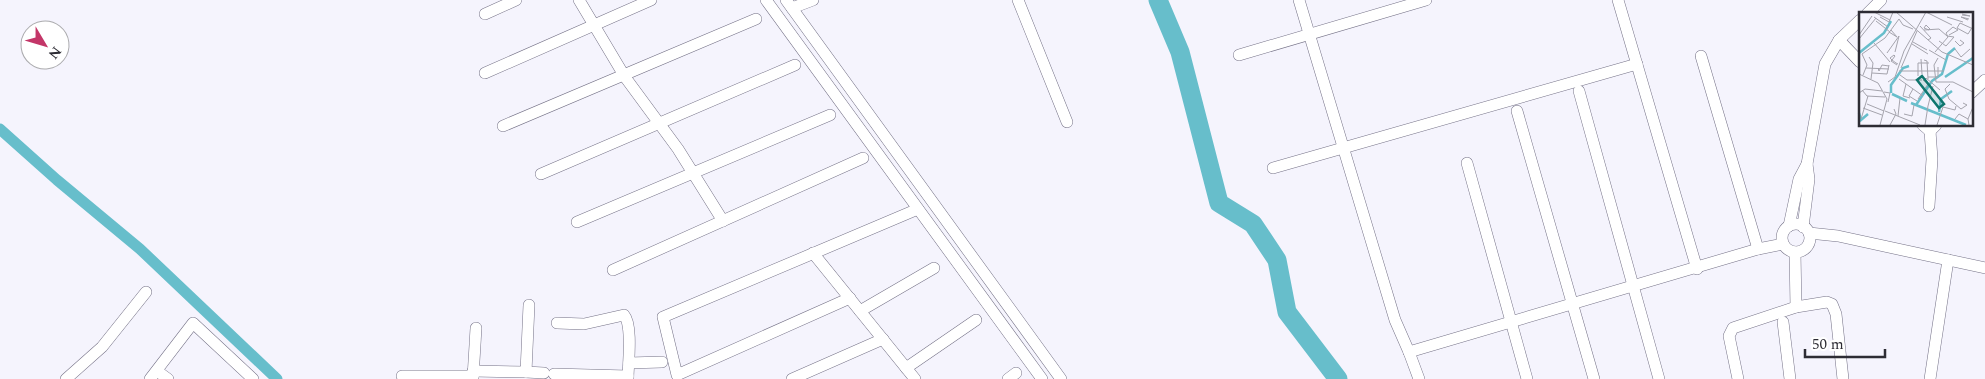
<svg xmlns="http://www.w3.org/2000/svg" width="1985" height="379" viewBox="0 0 1985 379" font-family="Spectral,serif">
  <rect width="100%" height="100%" fill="#f5f4fd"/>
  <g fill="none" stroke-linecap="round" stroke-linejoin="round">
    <!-- canal -->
    <polyline stroke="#67becb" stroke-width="11" points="0,129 57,180 140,249 277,379"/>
    <!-- river -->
    <polyline stroke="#67becb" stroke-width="19" points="1158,0 1180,52 1219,203 1253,224 1277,260 1287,312 1338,379"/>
    <defs>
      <g id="minor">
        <polyline points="579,0 625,77 678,149 723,221"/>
        <polyline points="766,0 1042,379"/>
        <polyline points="786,0 1061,379"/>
        <polyline points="1018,0 1067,122"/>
        <polyline points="1299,0 1395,320 1409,352 1758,249 1783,244"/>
        <polyline points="1618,0 1697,269"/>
        <polyline points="792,8 813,0"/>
        <polyline points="485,14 516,0"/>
        <polyline points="1867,14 1881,0"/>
        <polyline points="1839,40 1860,62"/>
        <polyline points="1239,55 1426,0"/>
        <polyline points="1701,56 1758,249"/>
        <polyline points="485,73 651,0"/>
        <polyline points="1579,91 1659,379"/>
        <polyline points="1971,93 1985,80"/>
        <polyline points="1517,111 1594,379"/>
        <polyline points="1923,125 1930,131 1936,125"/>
        <polyline points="503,126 756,19"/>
        <polyline points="1467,163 1527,379"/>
        <polyline points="1273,168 1637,64"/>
        <polyline points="541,174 795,65"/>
        <polyline points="1929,206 1932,159 1930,131"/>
        <polyline points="577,222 830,115"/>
        <circle cx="1796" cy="238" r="14"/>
        <polyline points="1789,226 1799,179 1807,164 1825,64 1839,40 1860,20"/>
        <polyline points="1803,227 1809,179 1807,164"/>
        <polyline points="1809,233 1838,236 1985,268"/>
        <polyline points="1795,252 1796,307"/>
        <polyline points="813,253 915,379"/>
        <polyline points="613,270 863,158"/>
        <polyline points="850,298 677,375 663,317 918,209"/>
        <polyline points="860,311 934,268"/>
        <polyline points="1783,322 1790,379"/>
        <path d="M557 323 584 324 624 315C633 325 628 365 628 379"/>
        <polyline points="1409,352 1419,379"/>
        <polyline points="629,363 662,362"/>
        <polyline points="906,368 976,320"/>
        <polyline points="157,371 168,379"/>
        <polyline points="473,371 526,372 529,305"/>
        <polyline points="526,372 544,373"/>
        <polyline points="554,374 628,376"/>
        <polyline points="402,376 473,376"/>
        <polyline points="473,378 476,328"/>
        <polyline points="66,379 102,347 146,292"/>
        <polyline points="150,379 193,323 253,379"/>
        <polyline points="792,379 883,339"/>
        <polyline points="1008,379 1016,373"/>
        <polyline points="1738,379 1729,336 1733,328 1796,307 1827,302 1832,304 1836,314 1843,379"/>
        <polyline points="1930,379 1948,260"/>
      </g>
    </defs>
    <!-- minor casing -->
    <use href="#minor" stroke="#757287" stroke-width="12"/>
    <!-- minor -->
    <use href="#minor" stroke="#fff" stroke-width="11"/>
  </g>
  <!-- overview -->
  <g transform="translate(1859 12)">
    <rect width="114" height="114" fill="#f5f4fd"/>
    <path fill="none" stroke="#67becb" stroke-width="2.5" d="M0 41 25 21 32 9M86 65 114 46M32 81V73L44 56 50 54M33 82 48 89M52 91 107 113M57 93 73 69 83 62 89 42 96 36M80 100 82 87 93 79M0 101 2 108 9 102"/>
    <path fill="none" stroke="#a5a4ad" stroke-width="1" d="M15 0 31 8M37 0 83 40 114 53M67 0 93 13M103 3 111 4 103 2M15 5 29 15M21 5 30 10 34 0M88 5 104 10M109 8 102 5 110 7M17 9 31 20M67 13 71 17 70 18 65 16ZM61 14 72 26 69 28M98 16 109 22 114 14M98 16 101 11 112 16M65 18 80 17 88 24 95 25M30 20 38 25 32 18M0 23 13 4M0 27 17 6M80 29 87 34 95 25M96 29 101 34 105 31 101 28M54 30 68 38M15 31 31 50M53 32 69 42M96 37 102 45 111 37M70 38 87 48M76 40 89 25 87 21 94 15 99 18 90 23M28 41 40 24 36 40M10 45 14 51 12 67M79 46 75 53 77 70H94L114 80M62 47 63 62M65 48 68 49 69 67M38 53 32 49 33 48 36 44 35 43 31 46 33 48 37 51 39 52M7 56 30 57M19 56 20 59 23 53 30 54M42 56 58 19M40 59H85M13 61 28 62 30 53M0 62 19 71 28 87 21 113M4 63 8 53 3 42 26 26 40 7 44 13 54 17M41 63 48 68H63M59 64V51H70M69 65H79V55M40 67 64 84M65 68 67 66 81 78M29 70 36 65 45 39 67 0M47 72 44 84 51 86M91 72 86 77 90 87 102 97 108 93 104 91M54 77 50 84 58 89M3 78 8 84 26 85M25 80 31 81 29 90M0 81 6 77 23 79M59 87 69 72 64 68M8 92 25 99M69 94 74 74M4 96 23 103M26 99 61 113M45 102 53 104 55 93M39 104 41 86M2 107 9 84M96 107 100 102 109 107M31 113 37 102 35 97M66 113 69 94M78 113 84 95 96 98 97 94M110 113 109 107 114 95"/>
    <path fill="#0f766e" fill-opacity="0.15" stroke="#0f766e" stroke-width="2.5" d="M63 64 85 92 80 96 58 68Z"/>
    <rect width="114" height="114" fill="none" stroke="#2d2c34" stroke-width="2.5"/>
  </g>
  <!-- north arrow -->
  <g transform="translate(45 45) rotate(128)"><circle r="24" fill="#ffffff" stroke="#ababae"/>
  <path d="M0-4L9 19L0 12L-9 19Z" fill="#c33668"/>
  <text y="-8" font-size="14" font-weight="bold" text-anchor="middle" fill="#2d2c34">N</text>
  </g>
  <!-- scale -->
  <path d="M1805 349v8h80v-8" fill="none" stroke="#2d2c34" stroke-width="2.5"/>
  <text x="1812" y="349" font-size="15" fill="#2d2c34" stroke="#ffffff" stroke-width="4" paint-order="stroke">50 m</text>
</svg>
